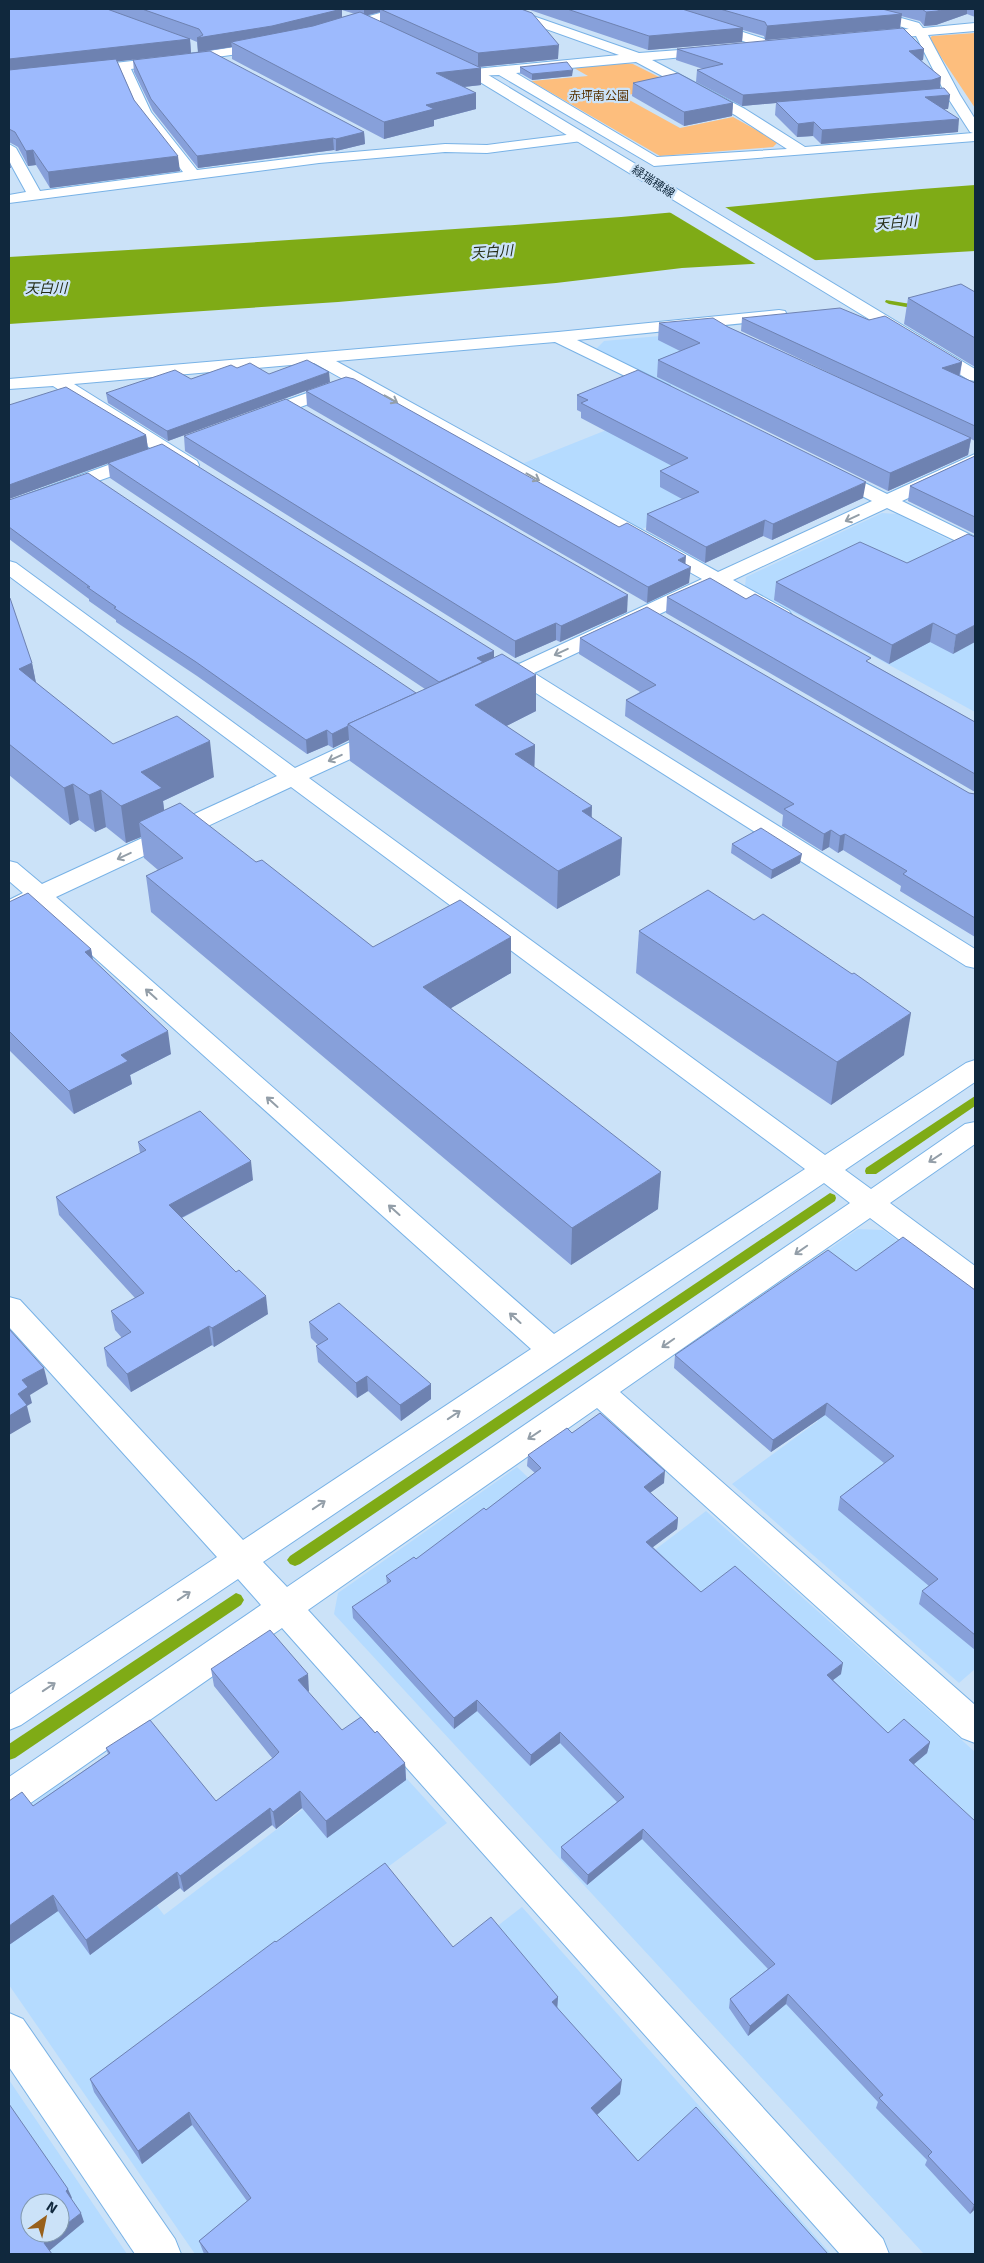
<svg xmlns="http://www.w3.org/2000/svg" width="984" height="2263" viewBox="0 0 984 2263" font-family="Signika,'Noto Sans JP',sans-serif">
  <rect width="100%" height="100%" fill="#cbe2f8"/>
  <!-- built -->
  <g fill="#b5dbff" fill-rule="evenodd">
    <polygon points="704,332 820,381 733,417 596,349 604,341"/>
    <polygon points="674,403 795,463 642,529 524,463"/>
    <polygon points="882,513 897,514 975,553 975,712 745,586 746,577"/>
    <polygon points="858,1229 883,1230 975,1299 975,1669 959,1683 732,1484 818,1421 711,1332"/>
    <polygon points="517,1467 627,1571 706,1511 975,1752 975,2254 924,2254 334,1614 338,1593"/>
    <polygon points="379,1748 447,1823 279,1948 349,2041 522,1907 831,2254 195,2254 9,1985 9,1820 63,1782 164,1915 302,1810 299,1805"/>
    <path d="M9 2080 127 2254H9ZM30 2203H60V2233H30Z"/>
  </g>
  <!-- green -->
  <g fill="#fdbe7d">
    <polygon points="975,33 975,108 929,39 932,36"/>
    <polygon points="624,63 633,64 677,86 622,96 680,128 733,117 778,142 773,147 660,156 531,81 588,76 574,68"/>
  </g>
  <!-- water -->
  <path fill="#7fab16" d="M975 185V251L682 268 556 283 338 302 9 324V257C213 245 417 233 621 217 739 207 857 193 975 185Z"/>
  <!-- pier -->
  <polygon fill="#cbe2f8" points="720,204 820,263 759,266 666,210"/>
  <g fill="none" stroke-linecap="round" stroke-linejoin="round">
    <!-- stream -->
    <g fill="#7fab16" fill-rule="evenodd">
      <polygon points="886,300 923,306 927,308 923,310 889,304 885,302"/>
      <polygon points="975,1096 975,1106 876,1174 866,1174 865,1171 866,1168"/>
      <polygon points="830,1193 835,1195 836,1198 835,1201 300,1564 295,1566 290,1564 287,1560 290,1556"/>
      <polygon points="236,1593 241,1595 244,1600 241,1605 15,1758 9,1760 9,1744"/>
    </g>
    <defs>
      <g id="minor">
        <polygon points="394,9 413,9 411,12 339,33 333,29 334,26"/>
        <path d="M496 9H513L639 53 720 47 722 50 720 53 715 54 652 60 745 109 805 147 973 133 970 132 946 95 916 36 870 40 864 36 870 32 909 29 852 12 850 9H869L919 23 923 28 975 23V31L928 35 960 95 975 119V141L654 166 499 75 470 76 468 73 470 70 475 69 619 55 498 12ZM636 62 735 115 787 149 657 157 516 73Z"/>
        <polygon points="653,9 671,9 774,42 776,45 769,49 764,48 655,12"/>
        <polygon points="268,42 273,43 275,46 273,49 131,69 151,112 197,170 319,155 445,144 487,145 582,133 589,137 582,141 487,153 445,152 319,163 9,203 9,195 26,192 9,161 9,144 16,148 40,191 183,172 137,113 118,71 9,83 9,75 176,56"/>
        <polygon points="779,310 785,311 787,315 785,319 577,340 670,386 673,390 670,394 664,395 555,342 336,361 718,572 872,501 823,477 821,473 823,469 830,467 837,469 887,494 975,454 975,467 902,501 975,537 975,550 887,508 733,580 789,611 792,615 789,619 782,621 775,619 717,587 534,673 975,949 975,968 966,966 517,681 505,684 497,683 494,678 502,671 494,664 497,659 505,658 519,664 702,579 314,363 74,384 197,461 199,465 197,469 190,471 183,469 53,386 9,389 9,379 558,332"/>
        <polygon points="341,381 347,382 350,386 347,390 265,420 253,420 250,416 253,412"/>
        <polygon points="144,452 151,454 153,458 151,462 9,513 9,501"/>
        <path d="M9 561 16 563 295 768 376 730 384 728 392 730 395 735 392 740 309 778 825 1155 966 1063 975 1060V1082L845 1170 871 1189 965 1124 975 1122V1144L890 1203 975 1266V1292L965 1289 870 1218 620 1392 975 1705V1743L962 1738 597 1408 308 1610 883 2239 889 2254H840L282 1628 22 1809 9 1814V1777L261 1605 238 1579 21 1725 9 1730V1695L217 1557 9 1327V1297L20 1300 243 1540 531 1349 37 906 9 917V900L23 893 9 881V861L17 863 42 884 277 776 9 576ZM291 787 805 1169 554 1334 56 897ZM824 1183 850 1203 287 1587 263 1562Z"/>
        <polygon points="9,2013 23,2019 175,2239 181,2254 135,2254 9,2067"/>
      </g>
      <polygon id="major" points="449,58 480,70 975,369 975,381 969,380 470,76 444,65 442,62"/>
    </defs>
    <!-- minor casing -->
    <use href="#minor" stroke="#78b2e6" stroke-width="2"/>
    <!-- major casing -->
    <use href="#major" stroke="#78b2e6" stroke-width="2"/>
    <!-- minor -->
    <use href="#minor" fill="#fff" fill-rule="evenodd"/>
    <!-- major -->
    <use href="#major" fill="#fff" fill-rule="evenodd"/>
  </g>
  <!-- wall -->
  <g fill="#87a0da" fill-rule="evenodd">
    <path d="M9 9H521L558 59 478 67 481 85 464 87 476 93V109L434 120V126L384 139 232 59V47L202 52 364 132 365 144 336 151 334 150 198 168 153 111 134 72 133 60 178 55 117 61 134 100 180 171 50 188 36 165 28 166 18 147 9 142ZM342 10 355 14 342 17ZM380 12V22L366 16ZM190 39 197 42 198 52 191 53Z"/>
    <polygon points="527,9 975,9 975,17 967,14 936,25 924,26 920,21 901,16 900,28 765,40 764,36 743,30 742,42 648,50"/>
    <polygon points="677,49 924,49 923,60 921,61 940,88 950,95 948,109 944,109 958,132 821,144 813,136 797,137 775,115 776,103 742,106 696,82 697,70 703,69 676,60"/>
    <polygon points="520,67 572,76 532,80 520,73"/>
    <polygon points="633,83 733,103 732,116 684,126 632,96"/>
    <polygon points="975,292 975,367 904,324 908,298"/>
    <polygon points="742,318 962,362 960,376 975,383 975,441 971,439 968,455 888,491 657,377 658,360 680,351 658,340 659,323 728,327 855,385 741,331"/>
    <polygon points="237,368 269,374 330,382 168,441 108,403 106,393 191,379"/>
    <polygon points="306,391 686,564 689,583 647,603 307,406"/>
    <polygon points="577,395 863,498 772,540 763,536 705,563 646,530 647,514 682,499 660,487 660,471 672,466 581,418 581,412 577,410"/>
    <polygon points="9,405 146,435 148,449 494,651 494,658 536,675 536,711 506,726 535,745 534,767 592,817 620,875 557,909 350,761 349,740 333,748 328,745 307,754 197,676 116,622 116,620 89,601 89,599 9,539 9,500 416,693 425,689 110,478 108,463 9,499"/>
    <polygon points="184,436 627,612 560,642 556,640 515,658 185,451"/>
    <polygon points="975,456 975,534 908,501 910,486"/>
    <polygon points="975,537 953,654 930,642 889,664 774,600 776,582 907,563"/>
    <polygon points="667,597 746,599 870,663 975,722 975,792 666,613"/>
    <polygon points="9,599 32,663 36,683 113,744 214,777 163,801 164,810 256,862 373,947 511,973 451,1008 658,1209 571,1265 151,912 146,876 158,870 144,858 141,837 126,843 106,827 95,832 79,820 70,825 9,775"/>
    <polygon points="580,638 969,793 975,794 975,937 900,891 901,886 843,850 838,853 829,847 822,851 782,826 783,815 625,716 626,700 640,692 579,654"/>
    <polygon points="732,844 800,863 771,879 731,853"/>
    <polygon points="9,902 91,949 93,960 171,1054 130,1075 132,1084 74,1114 9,1050"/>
    <polygon points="754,920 904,1055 831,1105 636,973 639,931"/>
    <polygon points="138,1142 253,1180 182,1218 268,1314 214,1347 212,1345 131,1392 107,1366 104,1348 122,1338 115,1330 111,1311 135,1298 59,1215 56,1197 140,1153"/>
    <polygon points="856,1271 975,1290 975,1650 919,1604 922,1591 929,1586 838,1510 840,1497 884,1463 825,1415 771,1452 674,1368 675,1355"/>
    <polygon points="309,1322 431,1384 431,1399 401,1421 368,1391 357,1398 318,1362 316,1346 318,1345 311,1338"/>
    <polygon points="572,1433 664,1483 650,1492 678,1518 677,1529 653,1547 701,1592 841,1674 833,1680 888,1733 930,1742 927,1753 914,1764 975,2209 970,2214 925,2165 927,2160 876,2108 878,2102 786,2004 748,2036 729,2008 730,1999 768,1969 642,1839 587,1885 561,1858 561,1847 617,1802 560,1743 530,1766 477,1711 454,1729 353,1618 352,1607 387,1584 386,1576 416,1559 486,1510 535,1473 527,1466 528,1455"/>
    <polygon points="211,1669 309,1691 308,1692 342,1730 375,1733 405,1763 406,1780 327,1838 302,1808 276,1829 272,1825 184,1892 180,1888 90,1955 58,1911 9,1945 33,1806 108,1754 106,1748 216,1801 273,1759 214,1686"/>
    <polygon points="276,1942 453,1947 558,1997 557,2007 620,2094 597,2115 638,2161 828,2254 204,2254 199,2241 247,2201 192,2125 142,2164 94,2092 90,2079"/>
  </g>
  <!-- shaded-wall -->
  <g fill="#6e82b1">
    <polygon points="342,9 342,22 231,42 232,47 198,52 197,38"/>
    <polygon points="364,9 389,9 380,9 380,12 364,16"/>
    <polygon points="945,9 967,9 967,14 936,25 924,26 926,12"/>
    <polygon points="902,14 900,28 765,40 767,26"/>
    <polygon points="743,28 742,42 648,50 649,36"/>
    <polygon points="190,39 191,53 9,74 9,59"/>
    <polygon points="559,45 558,59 478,67 478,53"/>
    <polygon points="924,49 923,60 908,62 909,51"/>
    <polygon points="481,68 481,85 436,90 436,73"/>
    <polygon points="573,70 572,76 532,80 532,74"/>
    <polygon points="941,77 940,89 776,102 776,103 742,106 743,95"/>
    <polygon points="476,93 476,109 434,120 434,126 384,139 384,122 426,105"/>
    <polygon points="950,95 948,109 924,111 925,97"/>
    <polygon points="733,103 732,116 684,126 684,112"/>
    <polygon points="959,119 958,132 821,144 822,130"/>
    <polygon points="814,122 813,136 797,137 798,124"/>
    <polygon points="364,132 365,144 336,151 336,139"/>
    <polygon points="333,138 334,150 198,168 197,156"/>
    <polygon points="33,150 36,165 28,166 26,151"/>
    <polygon points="9,156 11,168 9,168"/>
    <polygon points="178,156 180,171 50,188 48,172"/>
    <polygon points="962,362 959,376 942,368"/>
    <polygon points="329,372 330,382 168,441 167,431"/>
    <polygon points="146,435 148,449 9,499 9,485"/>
    <polygon points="971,438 968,455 888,491 890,473"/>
    <polygon points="866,482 863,498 772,540 773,524"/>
    <polygon points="765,520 763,536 705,563 706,547"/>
    <polygon points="686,556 685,570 691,567 689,583 647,603 648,587 678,560"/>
    <polygon points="628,595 627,612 560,642 561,626"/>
    <polygon points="556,623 556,640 515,658 515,641"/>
    <polygon points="933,623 930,642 889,664 892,645"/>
    <polygon points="975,625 975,642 953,654 956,635"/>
    <polygon points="494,651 494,667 439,682 477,658"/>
    <polygon points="32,663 39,698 19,669"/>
    <polygon points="536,675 536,711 475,742 475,705"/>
    <polygon points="348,726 349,740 333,748 332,734"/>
    <polygon points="327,730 328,745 307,754 306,740"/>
    <polygon points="210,741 214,777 163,801 166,825 139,822 141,837 126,843 121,806 141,772"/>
    <polygon points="535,745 534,782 515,754"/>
    <polygon points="73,784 79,820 70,825 64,788"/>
    <polygon points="101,790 106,827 95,832 89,795"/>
    <polygon points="592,806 591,843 582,811"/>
    <polygon points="831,830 829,847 822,851 824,834"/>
    <polygon points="845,834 843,850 838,853 840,836"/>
    <polygon points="622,838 620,875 557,909 558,871"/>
    <polygon points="802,854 800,863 771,879 772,870"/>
    <polygon points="511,937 511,973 424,1024 423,987"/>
    <polygon points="91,949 95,973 85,952"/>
    <polygon points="911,1013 904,1055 831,1105 837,1062"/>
    <polygon points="168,1031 171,1054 130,1075 132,1084 74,1114 69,1091 121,1055"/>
    <polygon points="251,1161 253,1180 171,1223 169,1205"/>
    <polygon points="661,1172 658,1209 571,1265 572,1228"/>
    <polygon points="266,1296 268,1314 214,1347 212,1328"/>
    <polygon points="209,1326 212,1345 131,1392 127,1374"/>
    <polygon points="44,1368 48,1384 30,1395 32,1403 27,1406 31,1422 9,1435 9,1416 22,1380"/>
    <polygon points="367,1376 368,1391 357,1398 356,1383"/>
    <polygon points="431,1384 431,1399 401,1421 400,1405"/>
    <polygon points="827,1403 825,1415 771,1452 773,1440"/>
    <polygon points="665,1471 664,1483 643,1498 644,1487"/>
    <polygon points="678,1518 677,1529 645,1553 646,1542"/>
    <polygon points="843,1663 841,1674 825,1686 827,1675"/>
    <polygon points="308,1674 309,1691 300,1697 298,1680"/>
    <polygon points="477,1700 477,1711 454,1729 454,1718"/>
    <polygon points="560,1732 560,1743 530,1766 531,1755"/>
    <polygon points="930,1742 927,1753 907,1770 909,1760"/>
    <polygon points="405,1763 406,1780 327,1838 326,1821"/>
    <polygon points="300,1791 302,1808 276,1829 273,1812"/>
    <polygon points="270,1808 272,1825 184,1892 180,1876"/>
    <polygon points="643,1829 642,1839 587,1885 588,1875"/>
    <polygon points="177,1872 180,1888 90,1955 86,1940"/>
    <polygon points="53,1895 58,1911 9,1945 9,1926"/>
    <polygon points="788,1994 786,2004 748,2036 750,2026"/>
    <polygon points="558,1997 557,2011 552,2002"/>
    <polygon points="622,2080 620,2094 590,2121 591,2108"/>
    <polygon points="189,2112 192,2125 142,2164 138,2151"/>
    <polygon points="68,2189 72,2198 69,2201 66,2191"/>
    <polygon points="975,2204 975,2209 970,2214 974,2205"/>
    <polygon points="81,2213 84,2222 48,2252 44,2243 56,2233 60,2233 60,2229"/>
  </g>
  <!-- building -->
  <g fill="#9dbafd" stroke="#6e82b1">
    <polygon points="9,9 107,9 190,39 9,59"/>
    <polygon points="142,9 342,9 272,26 197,38 203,35 199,29"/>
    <polygon points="380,9 521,9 532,13 559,45 478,53"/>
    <polygon points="567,9 682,9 743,28 649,36"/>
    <polygon points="720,9 882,9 902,14 767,26 765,22"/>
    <polygon points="922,9 945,9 937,11 926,12"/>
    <polygon points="360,12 481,68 436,73 476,93 426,105 434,109 384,122 231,42 313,26"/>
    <polygon points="903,28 924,49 909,51 941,77 932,80 743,95 697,70 723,64 677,49"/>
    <polygon points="210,51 364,132 336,139 333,138 197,156 151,99 133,60"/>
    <polygon points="116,59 134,100 178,156 48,172 33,150 26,151 15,132 9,129 9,70"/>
    <polygon points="567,62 573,70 532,74 520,67"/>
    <polygon points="678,73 733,103 684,112 633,83"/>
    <polygon points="944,88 950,95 925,97 959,119 822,130 814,122 798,124 776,102"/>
    <polygon points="961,284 975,292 975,338 908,298"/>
    <polygon points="840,308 869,320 885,316 962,362 942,368 975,383 975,426 742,318"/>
    <polygon points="713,318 728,327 971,438 890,473 658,360 700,343 659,323"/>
    <polygon points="307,360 329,372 167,431 106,393 175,370 191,379 231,365 237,368 250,363 269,374"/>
    <polygon points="638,370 866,482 773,524 765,520 706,547 647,514 699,492 660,471 688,458 581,403 588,400 577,395"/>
    <polygon points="346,377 354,379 619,527 627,523 686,556 678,560 691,567 648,587 306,391"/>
    <polygon points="66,387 146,435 9,485 9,405"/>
    <polygon points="286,399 628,595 561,626 556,623 515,641 184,436"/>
    <polygon points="162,444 494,651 477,658 483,662 439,682 108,463"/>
    <polygon points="975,456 975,517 910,486"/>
    <polygon points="88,473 416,693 348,724 348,726 332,734 327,730 306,740 196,662 114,608 116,607 87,587 90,587 9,527 9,500"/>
    <polygon points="968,534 975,537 975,625 956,635 933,623 892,645 776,582 860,542 907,563"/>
    <polygon points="710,578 746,599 755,594 871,658 866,661 975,722 975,774 667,597"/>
    <polygon points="10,598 32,663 19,669 113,744 177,716 210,741 141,772 162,788 121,806 101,790 89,795 73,784 64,788 9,744 9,599"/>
    <polygon points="647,607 969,793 975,794 975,918 903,874 907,871 845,834 840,836 831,830 824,834 784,809 794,804 626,700 656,685 580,638"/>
    <polygon points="502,654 536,675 475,705 535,745 515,754 592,806 582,811 622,838 558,871 348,724"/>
    <polygon points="180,803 256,862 262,860 373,947 460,900 511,937 423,987 661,1172 572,1228 146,876 183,858 139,822"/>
    <polygon points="761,828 802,854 772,870 732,844"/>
    <polygon points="708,890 754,920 763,914 852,974 854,973 911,1013 837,1062 639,931"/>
    <polygon points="28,893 91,949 85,952 168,1031 121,1055 128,1061 69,1091 9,1031 9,902"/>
    <polygon points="200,1111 251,1161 169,1205 236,1272 239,1270 266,1296 212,1328 209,1326 127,1374 104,1348 131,1332 111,1311 144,1293 56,1197 146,1150 138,1142"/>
    <polygon points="903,1237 975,1290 975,1635 922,1591 938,1579 840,1497 894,1456 827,1403 773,1440 675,1355 828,1250 856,1271"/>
    <polygon points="339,1303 431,1384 400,1405 367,1376 356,1383 316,1346 328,1339 309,1322"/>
    <polygon points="9,1329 44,1368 22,1380 28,1387 18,1394 27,1405 9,1416"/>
    <polygon points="600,1413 665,1471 644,1487 678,1518 646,1542 701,1592 735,1566 843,1663 827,1675 888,1733 904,1719 930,1742 909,1760 975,1821 975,2204 974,2205 928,2156 932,2152 879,2098 883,2095 788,1994 750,2026 730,1999 775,1964 643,1829 588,1875 561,1847 624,1797 560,1732 531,1755 477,1700 454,1718 352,1607 391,1581 386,1576 414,1557 416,1559 484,1508 486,1510 541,1468 528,1455 567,1428 572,1433"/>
    <polygon points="270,1630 308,1674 298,1680 342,1730 361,1717 375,1733 377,1731 405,1763 326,1821 300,1791 273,1812 270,1808 180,1876 177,1872 86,1940 53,1895 9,1926 9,1801 22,1792 33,1806 110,1753 106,1748 150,1720 216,1801 274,1757 279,1752 211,1669"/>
    <polygon points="385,1863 453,1947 491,1917 558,1997 552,2002 622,2080 591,2108 638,2161 696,2107 828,2254 209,2254 199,2241 251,2198 189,2112 138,2151 90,2079 275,1941 276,1942"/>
    <polygon points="9,2104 68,2189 66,2191 81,2213 60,2229 60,2203 30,2203 30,2233 56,2233 44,2243 52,2254 9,2254"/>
  </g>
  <!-- one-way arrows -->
  <defs><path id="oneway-shaft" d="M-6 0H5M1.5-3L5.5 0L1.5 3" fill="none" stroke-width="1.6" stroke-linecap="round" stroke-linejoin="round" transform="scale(1.25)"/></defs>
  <g stroke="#939ea8">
    <use href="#oneway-shaft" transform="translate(391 399) rotate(29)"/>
    <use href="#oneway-shaft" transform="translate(533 477) rotate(29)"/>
    <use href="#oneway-shaft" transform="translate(852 518) rotate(155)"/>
    <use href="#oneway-shaft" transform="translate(561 652) rotate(155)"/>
    <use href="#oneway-shaft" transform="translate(335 758) rotate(155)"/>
    <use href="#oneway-shaft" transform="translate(124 856) rotate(155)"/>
    <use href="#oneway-shaft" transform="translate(151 994) rotate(-138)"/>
    <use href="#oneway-shaft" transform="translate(272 1102) rotate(-138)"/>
    <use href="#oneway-shaft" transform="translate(935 1158) rotate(146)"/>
    <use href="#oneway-shaft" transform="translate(394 1210) rotate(-138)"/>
    <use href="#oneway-shaft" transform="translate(801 1250) rotate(145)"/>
    <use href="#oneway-shaft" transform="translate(515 1318) rotate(-138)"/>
    <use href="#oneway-shaft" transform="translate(668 1343) rotate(145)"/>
    <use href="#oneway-shaft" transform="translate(454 1415) rotate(-34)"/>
    <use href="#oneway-shaft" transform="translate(534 1435) rotate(146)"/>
    <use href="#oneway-shaft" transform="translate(319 1505) rotate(-34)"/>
    <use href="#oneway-shaft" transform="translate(184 1596) rotate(-34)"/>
    <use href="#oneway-shaft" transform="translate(49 1687) rotate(-34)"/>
  </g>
  <g text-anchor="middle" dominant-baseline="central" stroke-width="4.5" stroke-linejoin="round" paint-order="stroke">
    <!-- far-park labels -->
    <g font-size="12" fill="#563100" stroke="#cbe2f8">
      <text x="599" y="96">赤坪南公園</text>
    </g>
    <!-- far-street labels -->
    <g font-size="12" fill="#10283d" stroke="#cbe2f8">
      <text transform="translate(653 182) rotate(33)">緑瑞穂線</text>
    </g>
    <!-- far-water labels -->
    <g font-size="14" font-style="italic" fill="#252d17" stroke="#cbe2f8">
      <text transform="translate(896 223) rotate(-5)">天白川</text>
      <text transform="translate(492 252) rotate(-4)">天白川</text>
      <text x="46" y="288">天白川</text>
    </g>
  </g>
  <!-- border -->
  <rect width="984" height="2263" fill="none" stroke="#10283d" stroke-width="20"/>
  <!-- north arrow -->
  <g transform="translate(45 2218) rotate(33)"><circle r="24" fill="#cbe2f8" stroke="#8098ad"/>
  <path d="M0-4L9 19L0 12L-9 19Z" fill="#98601b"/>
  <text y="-8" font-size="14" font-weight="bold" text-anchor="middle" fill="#10283d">N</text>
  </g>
</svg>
